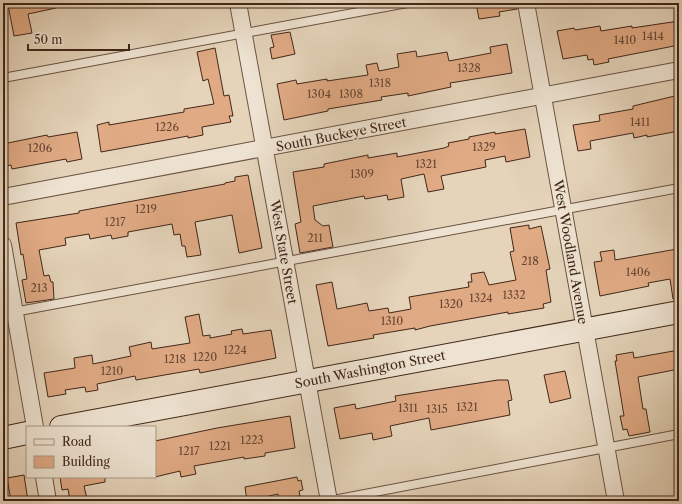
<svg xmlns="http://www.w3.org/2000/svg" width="682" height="504" viewBox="0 0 682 504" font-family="'Libre Caslon Text',serif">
  <rect width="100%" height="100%" fill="#e5d4ba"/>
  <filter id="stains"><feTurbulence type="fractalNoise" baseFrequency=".005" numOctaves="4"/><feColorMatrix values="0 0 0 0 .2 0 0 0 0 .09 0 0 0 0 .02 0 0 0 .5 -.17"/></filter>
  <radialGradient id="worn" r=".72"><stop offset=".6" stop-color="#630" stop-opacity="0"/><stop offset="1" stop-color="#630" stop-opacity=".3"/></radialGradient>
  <!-- building -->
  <g fill="#e0aa84" stroke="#412719">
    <polygon points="13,3 56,3 56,8 28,14 32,33 14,36 8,5"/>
    <polygon points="476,3 517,3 517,9 499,12 500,16 479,19"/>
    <polygon points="679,21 679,45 608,59 609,62 594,65 593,59 588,60 587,55 563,59 557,31 574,28 575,30 600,26 601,31 632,26 632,28"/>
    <polygon points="290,32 295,54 272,59 270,48 274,47 271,35"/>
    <polygon points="507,44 512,73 450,83 451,87 408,96 408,93 381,97 382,100 328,109 328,111 284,120 277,84 296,80 297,84 327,79 327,81 368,75 366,65 377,63 379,71 399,67 397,54 416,51 417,57 447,52 449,61 491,53 490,47"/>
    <polygon points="215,48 224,96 229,95 233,116 229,116 231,122 202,127 203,135 188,138 188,136 101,152 97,125 109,122 109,125 184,112 184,109 214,104 208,79 203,81 197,52"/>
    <polygon points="679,95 679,131 647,137 647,135 634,138 633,133 590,141 591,149 578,151 573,125 600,121 599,115 633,109 633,106"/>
    <polygon points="525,129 530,157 506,162 505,156 485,160 486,167 441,176 444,189 428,192 424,174 401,179 404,197 388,200 387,195 365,199 364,196 313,206 315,220 323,226 329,225 333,247 300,253 295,224 301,222 293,172 324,167 324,164 368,155 368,158 397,153 397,157 444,148 449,146 448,143 469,139 469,137 495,132 495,134"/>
    <polygon points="77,132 82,159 67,162 66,159 12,169 11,165 6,166 3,144 47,135 48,137"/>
    <polygon points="248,175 262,248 239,253 232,215 195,222 201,255 187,257 185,246 182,246 180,234 174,235 172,224 128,232 128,236 112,239 111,235 90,239 89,234 65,238 66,245 39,250 44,276 49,275 51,282 53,282 54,299 26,303 22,280 27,279 23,254 21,255 16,223 79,213 79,211 225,184 225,183 235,181 235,177"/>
    <polygon points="529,225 529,229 541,226 550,269 546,270 551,302 543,304 544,308 508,314 508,312 430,326 415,330 415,328 373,335 374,338 328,346 316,285 332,282 337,309 367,303 369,311 388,308 389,313 411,309 409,297 469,287 468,282 472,282 471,274 484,272 489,285 516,280 510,252 514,251 510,228"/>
    <polygon points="677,249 679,262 679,298 673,299 670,279 648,283 649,286 600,296 594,262 602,261 600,252 614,250 615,260"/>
    <polygon points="199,314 203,336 210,335 210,338 232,334 231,331 242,329 243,334 271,330 276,358 200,373 199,369 136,380 135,376 97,384 98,390 86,392 85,387 65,390 66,394 48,397 44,373 75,368 74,358 92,355 93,364 131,356 129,347 151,342 152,349 190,343 185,317"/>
    <polygon points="679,350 679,369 638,377 643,409 646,409 650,432 629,436 627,429 623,430 620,416 624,416 615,361 617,361 616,355 633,352 634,358"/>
    <polygon points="565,371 571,398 550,403 544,375"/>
    <polygon points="498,380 508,380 512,400 508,401 510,415 431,430 429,418 390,426 392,436 373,440 372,433 340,439 334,408 355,404 356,409 396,401 395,396"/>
    <polygon points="290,416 295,448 265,453 265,456 244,459 244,457 194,466 196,474 181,477 180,471 155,477 155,441 217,428"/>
    <polygon points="24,475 28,501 11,501 7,478"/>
    <polygon points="60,477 105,477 105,482 84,486 87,499 70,501 68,489 62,490"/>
    <polygon points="297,477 298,481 301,480 303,490 299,491 300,496 279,499 278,494 247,501 245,487"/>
  </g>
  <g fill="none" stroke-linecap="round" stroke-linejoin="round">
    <defs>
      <g id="service">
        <polyline points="3,78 407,3"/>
        <polyline points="3,314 679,188"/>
        <polyline points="328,501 679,434"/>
      </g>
      <g id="minor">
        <polyline points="238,3 329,501"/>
        <polyline points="526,3 616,501"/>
        <polyline points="3,197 679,70"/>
        <polyline points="3,245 35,427"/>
        <polyline points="44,477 48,501"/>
      </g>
      <g id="secondary">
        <polyline points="61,427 679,312"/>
        <polyline points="3,438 27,433"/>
      </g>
    </defs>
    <!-- service casing -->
    <use href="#service" stroke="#6a5241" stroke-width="10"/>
    <!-- minor casing -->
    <use href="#minor" stroke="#6a5241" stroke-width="18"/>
    <!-- secondary casing -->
    <use href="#secondary" stroke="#412719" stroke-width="24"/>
    <!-- service -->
    <use href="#service" stroke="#eee3d2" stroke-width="8"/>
    <!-- minor -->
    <use href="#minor" stroke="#eee3d2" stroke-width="16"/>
    <!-- secondary -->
    <use href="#secondary" stroke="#eee3d2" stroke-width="22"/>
  </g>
  <g text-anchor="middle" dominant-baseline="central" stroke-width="3" stroke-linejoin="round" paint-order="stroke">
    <!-- number labels -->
    <g font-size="11" fill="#694834">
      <text x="653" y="36">1414</text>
      <text x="625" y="40">1410</text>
      <text x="469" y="68">1328</text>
      <text x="380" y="83">1318</text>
      <text x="319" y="94">1304</text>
      <text x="351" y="94">1308</text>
      <text x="640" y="122">1411</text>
      <text x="167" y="127">1226</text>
      <text x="484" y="147">1329</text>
      <text x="40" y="148">1206</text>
      <text x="426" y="164">1321</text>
      <text x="362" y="174">1309</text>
      <text x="146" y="209">1219</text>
      <text x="115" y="222">1217</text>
      <text x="315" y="238">211</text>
      <text x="530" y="261">218</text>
      <text x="638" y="272">1406</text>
      <text x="39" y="288">213</text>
      <text x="514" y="295">1332</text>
      <text x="481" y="298">1324</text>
      <text x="451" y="304">1320</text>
      <text x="392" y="321">1310</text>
      <text x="235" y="350">1224</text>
      <text x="205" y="357">1220</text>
      <text x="175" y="359">1218</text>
      <text x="112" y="371">1210</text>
      <text x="467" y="407">1321</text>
      <text x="408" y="408">1311</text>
      <text x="437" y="409">1315</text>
      <text x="252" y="440">1223</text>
      <text x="220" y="446">1221</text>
      <text x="189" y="451">1217</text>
    </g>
    <!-- street labels -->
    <g font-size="13" fill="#412719" stroke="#eee3d2">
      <text transform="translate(341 134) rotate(-11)">South Buckeye Street</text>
      <text transform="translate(284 252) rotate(80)">West State Street</text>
      <text transform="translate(571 252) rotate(80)">West Woodland Avenue</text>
      <text transform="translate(370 369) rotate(-11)">South Washington Street</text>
    </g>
  </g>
  <!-- margin -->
  <rect width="682" height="504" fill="none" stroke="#e5d4ba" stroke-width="16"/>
  <rect x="4" y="4" width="674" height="496" fill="none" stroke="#412719" stroke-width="2"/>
  <rect x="8" y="8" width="666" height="488" fill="none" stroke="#412719"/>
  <!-- legend -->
  <rect x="26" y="426" width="130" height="52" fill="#eee3d2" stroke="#a99888"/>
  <rect x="34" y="439" width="20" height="6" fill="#eee3d2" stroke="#a99888"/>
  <text x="62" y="446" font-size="12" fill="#412719">Road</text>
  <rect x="34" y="456" width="20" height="12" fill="#e0aa84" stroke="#a99888"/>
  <text x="62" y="466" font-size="12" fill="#412719">Building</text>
  <!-- scale -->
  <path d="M28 44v6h101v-6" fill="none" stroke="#412719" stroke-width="2"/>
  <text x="34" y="44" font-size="12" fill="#412719" stroke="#eee3d2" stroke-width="3" paint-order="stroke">50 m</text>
  <rect width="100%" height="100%" filter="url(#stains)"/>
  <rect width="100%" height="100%" fill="url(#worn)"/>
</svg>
